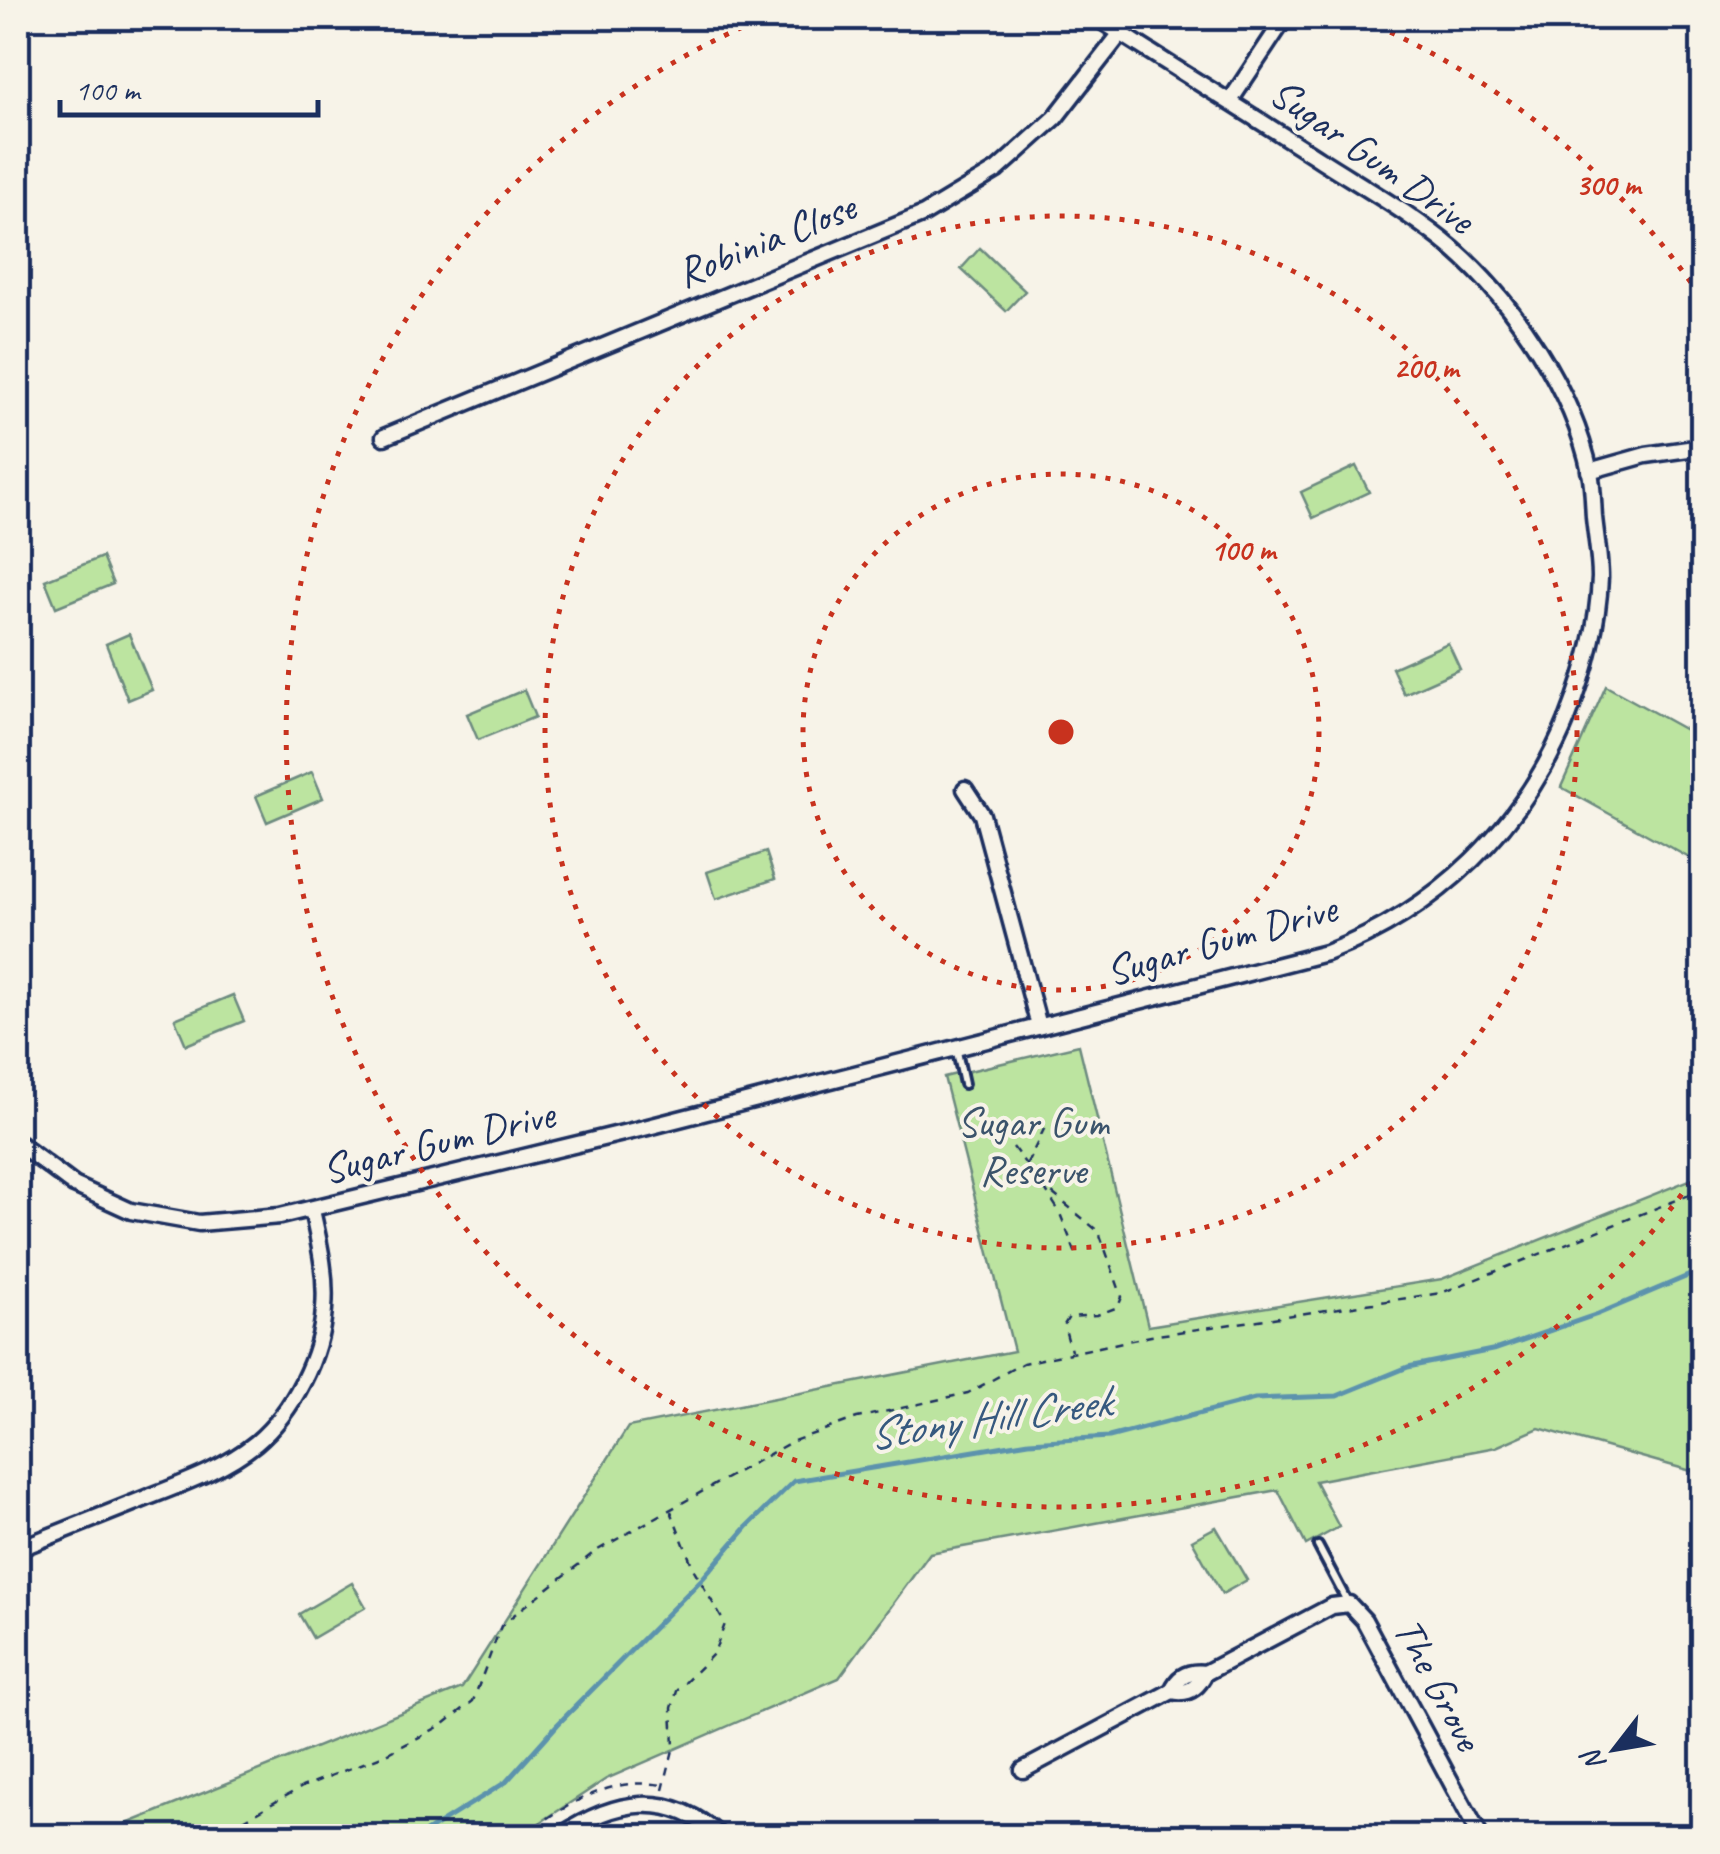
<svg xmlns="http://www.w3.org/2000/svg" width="1720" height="1854" viewBox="0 0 1720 1854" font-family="Caveat,sans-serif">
  <rect width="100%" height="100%" fill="#f7f3e8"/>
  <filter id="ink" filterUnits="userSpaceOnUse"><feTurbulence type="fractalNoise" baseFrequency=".01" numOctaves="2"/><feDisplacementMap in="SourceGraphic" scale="20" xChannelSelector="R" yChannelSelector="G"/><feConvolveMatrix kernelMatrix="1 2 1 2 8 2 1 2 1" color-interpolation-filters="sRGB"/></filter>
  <g filter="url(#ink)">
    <!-- green -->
    <g fill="#bce4a0" stroke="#6c8a7f" stroke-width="2.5">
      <polygon points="980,248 1025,291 1006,311 961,269"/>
      <polygon points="1356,466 1369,492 1313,518 1301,492"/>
      <polygon points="102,557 113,584 56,607 45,580"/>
      <polygon points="129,634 152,690 128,700 106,644"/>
      <polygon points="1448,643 1460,669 1404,694 1392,668"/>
      <polygon points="1606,686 1702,739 1702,865 1561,787"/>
      <polygon points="524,690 535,717 478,740 467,714"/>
      <polygon points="312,772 323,798 267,822 256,796"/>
      <polygon points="766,852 775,879 716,899 707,872"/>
      <polygon points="233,995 244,1021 186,1045 175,1019"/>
      <polygon points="1079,1045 1148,1326 1442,1279 1702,1175 1702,1474 1539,1428 1496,1447 1315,1481 1339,1527 1306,1545 1278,1490 930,1553 839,1678 606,1779 520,1836 97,1836 462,1688 628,1427 1014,1351 944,1077"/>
      <polygon points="1216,1527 1247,1580 1222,1594 1192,1540"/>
      <polygon points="352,1583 366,1607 313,1638 299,1614"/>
    </g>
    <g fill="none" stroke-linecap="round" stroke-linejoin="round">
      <!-- stream -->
      <polyline stroke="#5b93ad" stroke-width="5" points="404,1836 421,1835 506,1782 558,1724 703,1578 747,1527 794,1481 1029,1442 1109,1437 1255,1399 1337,1396 1408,1367 1497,1349 1598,1314 1702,1270"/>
      <defs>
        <g id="service">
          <polyline points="956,1047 964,1084"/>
          <polyline points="1318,1546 1348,1603"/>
        </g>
        <g id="minor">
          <polyline points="1230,101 1285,18"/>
          <polyline points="384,437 924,214 997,170 1055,118 1121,33"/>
          <polyline points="1589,471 1646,455 1702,447"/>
          <polyline points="965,789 982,815 1039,1026"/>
          <path d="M18 1143 74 1185 131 1211 199 1223 280 1216 648 1127 1326 953C1436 911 1524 827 1568 717 1585 674 1598 625 1600 578 1600 558 1596 537 1594 517 1593 502 1593 487 1590 472 1573 391 1515 303 1453 249 1413 215 1365 188 1321 160 1247 112 1171 66 1097 18"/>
          <path d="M18 1549C60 1532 103 1515 146 1498 184 1483 224 1469 256 1443 293 1412 321 1356 324 1309 327 1275 319 1242 312 1210"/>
          <path d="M1172 1691C1188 1695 1198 1688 1205 1673"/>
          <path d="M1023 1770 1172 1691C1178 1676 1189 1671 1205 1673L1332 1606 1349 1604 1364 1620 1480 1836"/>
          <path d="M560 1836C614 1800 668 1789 720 1836"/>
        </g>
      </defs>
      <!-- service casing -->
      <use href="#service" stroke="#1b2f5e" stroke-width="14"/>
      <!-- minor casing -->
      <use href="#minor" stroke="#1b2f5e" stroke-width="21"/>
      <!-- path -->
      <g stroke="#1b2f5e" stroke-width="2.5" stroke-dasharray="8 8" stroke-linecap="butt">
        <polyline points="1013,1147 1039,1182"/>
        <polyline points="1027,1164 1046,1125"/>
        <polyline points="1040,1183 1099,1232 1122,1297 1118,1307 1097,1315 1069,1317 1064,1325 1071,1351"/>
        <polyline points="1044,1188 1059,1211 1076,1254"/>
        <polyline points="663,1790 674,1746 672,1708 677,1691 714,1653 725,1624 694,1570 671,1511"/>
        <polyline points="198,1836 231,1827 302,1787 387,1754 444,1724 473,1701 501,1626 515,1614 596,1551 791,1442 857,1418 968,1393 1023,1363 1151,1336 1441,1293 1702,1190"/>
        <path d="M521 1836C565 1807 606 1776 662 1785"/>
      </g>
      <!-- service -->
      <use href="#service" stroke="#f7f3e8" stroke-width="6"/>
      <!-- minor -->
      <use href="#minor" stroke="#f7f3e8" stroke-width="14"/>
    </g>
  </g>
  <!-- distance rings -->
  <g fill="none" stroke="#c8321e" stroke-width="5" stroke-dasharray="5 10">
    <circle cx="1061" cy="732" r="258"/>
    <circle cx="1061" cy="732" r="516"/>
    <path d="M1699 1170A774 774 0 1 1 759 20M1363 20A774 774 0 0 1 1699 294"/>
  </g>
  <g text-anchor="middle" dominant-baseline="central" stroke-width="8" stroke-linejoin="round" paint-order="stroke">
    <!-- street labels -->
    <g font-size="42" fill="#1b2f5e" stroke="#f7f3e8">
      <text transform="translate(1372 156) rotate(35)">Sugar Gum Drive</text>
      <text transform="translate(766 240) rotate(-22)">Robinia Close</text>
      <text transform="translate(1221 940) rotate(-16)">Sugar Gum Drive</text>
      <text transform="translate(438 1142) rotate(-14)">Sugar Gum Drive</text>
      <text transform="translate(1438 1684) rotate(62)">The Grove</text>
    </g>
    <!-- park labels -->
    <g font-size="42" fill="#3b536b" stroke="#f7f3e8">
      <text x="1033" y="1122">Sugar Gum<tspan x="1033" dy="48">Reserve</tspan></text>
    </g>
    <!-- water labels -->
    <g font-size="45" font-style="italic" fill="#36597f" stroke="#f7f3e8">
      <text transform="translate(989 1418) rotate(-8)">Stony Hill Creek</text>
    </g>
  </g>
  <circle cx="1061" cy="732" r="15" fill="#c8321e" stroke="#f7f3e8" stroke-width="5"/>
  <g font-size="30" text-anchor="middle" font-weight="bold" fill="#c8321e" stroke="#f7f3e8" stroke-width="8" stroke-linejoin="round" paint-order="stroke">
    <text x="1608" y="195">300 m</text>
    <text x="1426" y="378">200 m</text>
    <text x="1243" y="560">100 m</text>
  </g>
  <!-- margin -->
  <rect width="1720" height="1854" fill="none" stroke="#f7f3e8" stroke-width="60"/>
  <rect x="30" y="30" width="1660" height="1794" fill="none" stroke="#1b2f5e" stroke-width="4" filter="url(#ink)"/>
  <!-- north arrow -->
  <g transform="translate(1615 1749) rotate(239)" stroke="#f7f3e8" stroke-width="8" paint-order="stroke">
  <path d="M0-8L18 38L0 25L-18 38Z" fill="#1b2f5e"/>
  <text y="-15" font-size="28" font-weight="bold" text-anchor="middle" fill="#1b2f5e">N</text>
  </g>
  <!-- scale -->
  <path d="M60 100v15h258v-15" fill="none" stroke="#1b2f5e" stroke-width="5"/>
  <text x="75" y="100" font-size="30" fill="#1b2f5e" stroke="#f7f3e8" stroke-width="8" paint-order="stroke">100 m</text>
</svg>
